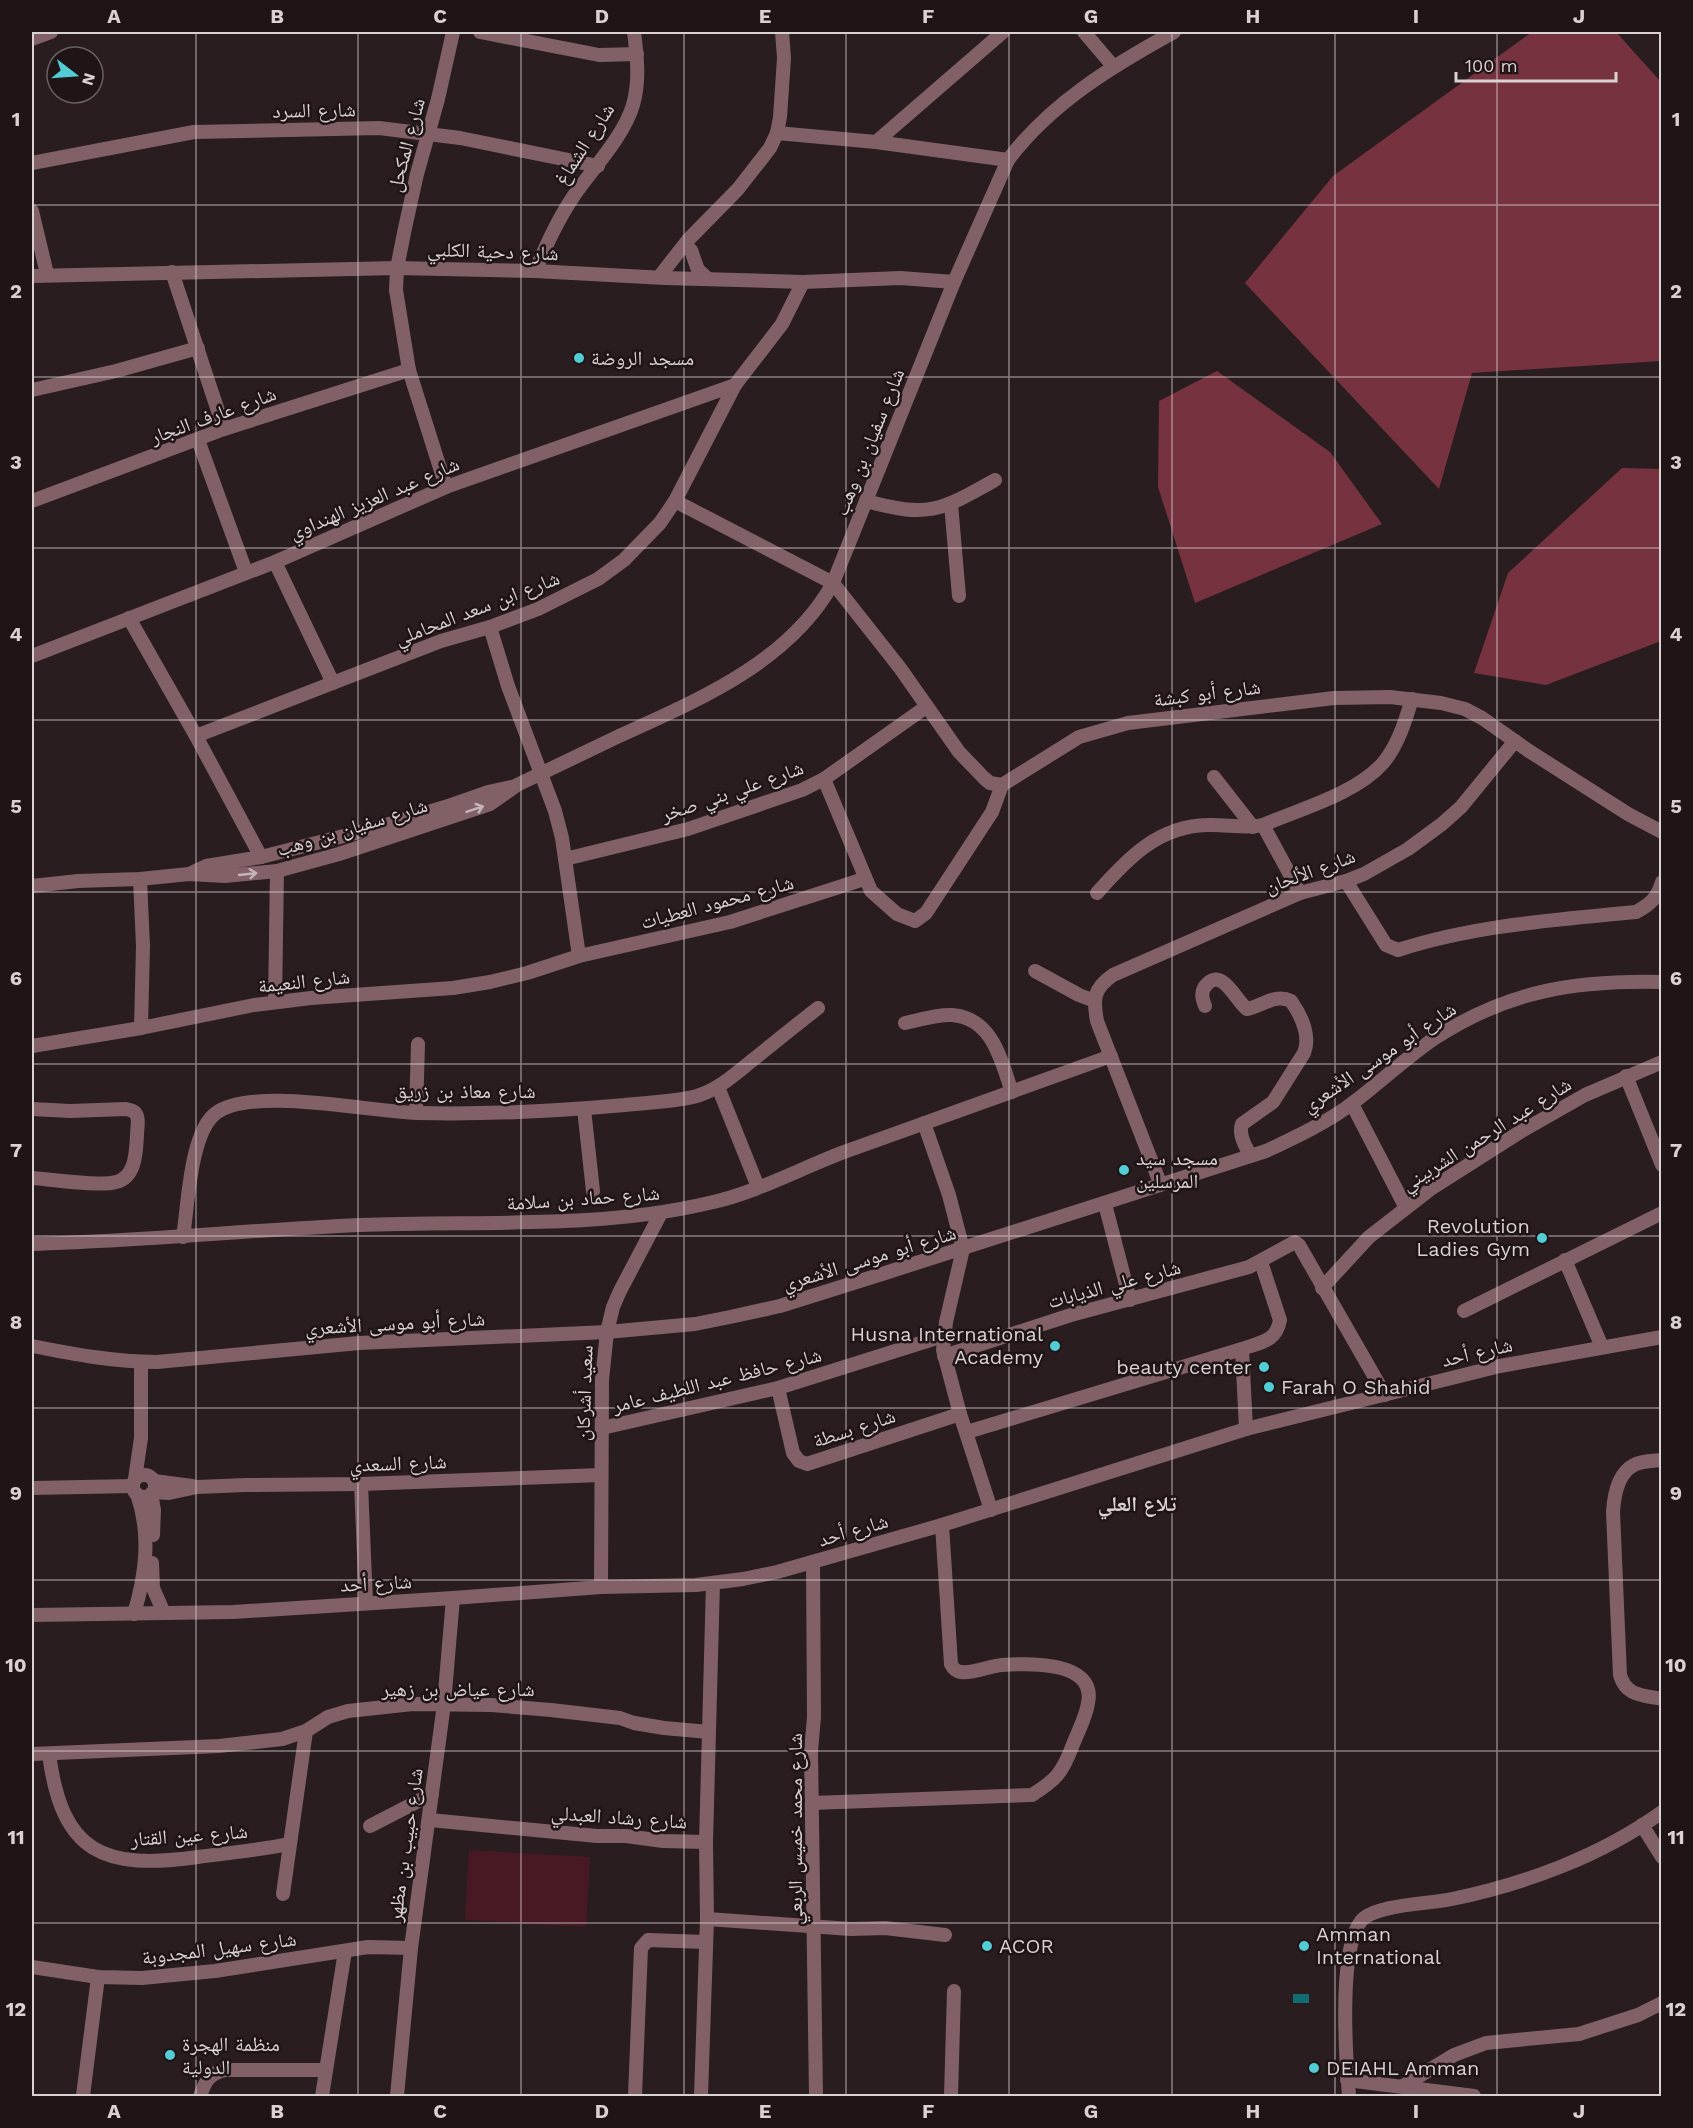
<svg xmlns="http://www.w3.org/2000/svg" width="1693" height="2128" viewBox="0 0 1693 2128" font-family="'Work Sans','Noto Naskh Arabic',sans-serif">
  <rect width="100%" height="100%" fill="#291d1f"/>
  <!-- green -->
  <polygon fill="#481923" points="469,1850 590,1857 586,1927 465,1920"/>
  <!-- forest -->
  <g fill="#773240">
    <polygon points="1532,32 1616,32 1661,82 1661,361 1472,373 1439,489 1245,283 1333,176"/>
    <polygon points="1217,371 1330,452 1382,524 1195,603 1158,487 1159,401"/>
    <polygon points="1622,468 1661,469 1661,641 1546,685 1474,673 1508,573"/>
  </g>
  <!-- water -->
  <rect fill="#116c72" x="1293" y="1994" width="16" height="9"/>
  <g fill="none" stroke-linecap="round" stroke-linejoin="round">
    <!-- minor -->
    <g stroke="#826166" stroke-width="14">
      <polyline points="480,32 599,55 637,54"/>
      <polyline points="1084,32 1113,66"/>
      <polyline points="32,39 51,32"/>
      <polyline points="777,133 876,142 1003,32"/>
      <polyline points="876,142 1008,160"/>
      <polyline points="32,163 194,132 379,128 460,138 598,166"/>
      <polyline points="32,211 47,274"/>
      <polyline points="691,250 698,270 708,279"/>
      <path d="M535 271C546 246 557 221 573 197 592 169 623 138 633 105 640 81 637 56 634 32"/>
      <polyline points="172,272 224,429"/>
      <polyline points="32,276 397,268 535,271 665,278 803,282 900,278 954,282"/>
      <polyline points="659,277 688,240 738,189 770,148 777,133 780,117 784,58 782,32"/>
      <polyline points="32,390 116,371 198,348"/>
      <polyline points="198,440 246,572"/>
      <polyline points="446,487 409,370 396,290 397,268 405,228 417,174 438,99 453,32"/>
      <polyline points="32,501 224,429 409,370"/>
      <polyline points="675,501 833,583 900,668 959,752 984,778 990,783 1002,785 1079,737 1128,723 1334,698 1390,697 1441,703 1465,709 1482,718 1529,751 1628,814 1662,832"/>
      <path d="M866 501C929 518 940 511 995 480"/>
      <polyline points="951,504 959,596"/>
      <polyline points="275,562 333,683"/>
      <polyline points="129,618 196,736 261,857"/>
      <polyline points="490,627 508,686 555,811 562,838 579,956"/>
      <polyline points="32,656 275,562 446,487 735,385"/>
      <polyline points="196,736 441,641 490,627 538,609 598,579 624,560 660,523 675,501 735,385 782,324 803,282"/>
      <polyline points="1214,777 1253,827"/>
      <polyline points="824,779 871,891 897,914 915,921 926,913 992,812 1002,785"/>
      <polyline points="1263,825 1300,893"/>
      <polyline points="565,859 688,829 802,790 824,779 926,707"/>
      <polyline points="191,873 206,866 261,857 383,826 445,807 488,792 511,787"/>
      <polyline points="140,879 143,946 141,1028"/>
      <path d="M1346 881 1386 945 1398 950C1475 925 1556 920 1636 912 1651 904 1657 898 1662 882"/>
      <path d="M32 886 78 881 140 879 189 874 225 876 277 871 339 854 490 804 517 785C550 769 583 753 617 737 696 701 789 663 833 583L954 282 1008 160C1051 103 1112 66 1174 32"/>
      <path d="M1097 893C1127 859 1158 826 1207 825 1226 824 1245 829 1263 825 1300 809 1356 794 1383 763 1398 745 1405 722 1412 699"/>
      <polyline points="1035,971 1079,995 1095,1001"/>
      <polyline points="275,1002 277,871"/>
      <path d="M1205 1006C1202 998 1200 991 1207 984 1223 968 1236 1001 1247 1009 1263 1006 1275 993 1291 1001 1301 1015 1311 1036 1304 1053L1273 1102 1242 1124C1238 1135 1246 1146 1250 1156"/>
      <path d="M905 1023C920 1020 937 1014 952 1015 993 1018 1001 1061 1012 1092"/>
      <polyline points="32,1046 141,1028 254,1005 311,998 453,988 490,982 527,973 579,956 730,922 864,879"/>
      <polyline points="1626,1076 1662,1165"/>
      <polyline points="718,1087 758,1187"/>
      <polyline points="1352,1104 1406,1208"/>
      <path d="M32 1109 70 1111 126 1109C131 1110 135 1111 137 1116 139 1121 137 1129 137 1135 136 1152 136 1177 116 1182 100 1187 50 1179 32 1178"/>
      <polyline points="584,1109 593,1191"/>
      <polyline points="416,1113 418,1044"/>
      <polyline points="924,1123 949,1195 963,1249 946,1322 943,1350 960,1414 991,1510"/>
      <path d="M1160 1183 1097 1021C1093 999 1093 989 1113 975L1300 893 1346 881 1364 874 1408 849 1442 824 1461 807 1515 741"/>
      <polyline points="1105,1204 1130,1300"/>
      <path d="M183 1237C188 1206 190 1132 216 1113 251 1086 371 1112 417 1113 487 1115 556 1111 625 1105 649 1102 675 1102 697 1096 720 1089 736 1073 754 1059 775 1042 796 1025 818 1008"/>
      <path d="M32 1244C141 1241 250 1230 359 1225 476 1220 594 1230 709 1203 756 1193 799 1169 844 1152 933 1120 1022 1088 1111 1056"/>
      <polyline points="1565,1260 1602,1347"/>
      <polyline points="1322,1288 1369,1237 1432,1188 1520,1132 1585,1095 1662,1062"/>
      <polyline points="1464,1311 1662,1213"/>
      <path d="M32 1346C72 1354 115 1362 157 1362L359 1343 607 1332 695 1324 730 1317 780 1306 882 1274 1266 1151C1294 1138 1330 1121 1354 1102 1380 1082 1405 1059 1432 1040 1506 991 1574 980 1662 982"/>
      <polyline points="1242,1349 1246,1429"/>
      <polyline points="944,1356 1071,1315 1249,1267 1295,1242 1299,1245 1385,1395"/>
      <polyline points="778,1388 793,1453 799,1461 807,1464 960,1414"/>
      <polyline points="602,1428 778,1388 943,1336"/>
      <path d="M967 1432 1242 1349C1261 1342 1276 1342 1280 1320L1261 1262"/>
      <path d="M1662 1460C1653 1461 1641 1461 1634 1465 1618 1473 1614 1496 1613 1512L1620 1675C1626 1696 1642 1695 1662 1699"/>
      <circle cx="144" cy="1486" r="11"/>
      <polyline points="135,1479 141,1438 141,1362"/>
      <polyline points="154,1481 192,1486"/>
      <polyline points="361,1484 366,1603"/>
      <polyline points="32,1488 133,1486"/>
      <polyline points="153,1492 169,1493 197,1487 246,1485 361,1484 601,1475"/>
      <polyline points="151,1494 154,1510 153,1535"/>
      <polyline points="813,1562 814,1717 811,1751 816,2096"/>
      <polyline points="152,1563 153,1588 164,1613"/>
      <polyline points="601,1587 602,1380 607,1332 613,1307 620,1291 661,1213"/>
      <path d="M134 1614C146 1574 151 1534 137 1494"/>
      <polyline points="32,1615 233,1612 453,1598 601,1587 696,1585 743,1579 777,1572 942,1525 1246,1429 1500,1366 1662,1337"/>
      <polyline points="32,1754 219,1746 282,1739 306,1731 328,1717 348,1711 413,1704 491,1705 551,1710 620,1718 634,1723 664,1728 709,1732"/>
      <path d="M49 1754C62 1854 104 1870 198 1857 229 1853 259 1850 289 1844"/>
      <path d="M812 1803 1032 1795C1056 1780 1062 1773 1072 1747 1077 1733 1086 1718 1088 1703 1097 1661 1029 1663 1002 1665 989 1666 973 1674 961 1672 955 1671 953 1668 951 1664L942 1525"/>
      <polyline points="430,1820 597,1836 626,1836 663,1841 706,1842 707,1919 851,1929 885,1928 945,1935"/>
      <polyline points="1642,1825 1662,1857"/>
      <polyline points="370,1826 432,1794"/>
      <polyline points="706,1842 713,1583"/>
      <polyline points="283,1894 306,1731"/>
      <polyline points="32,1967 98,1977 142,1978 215,1971 368,1947 411,1948"/>
      <polyline points="1347,2080 1474,2096"/>
      <polyline points="1403,2086 1454,2055 1486,2043 1579,2034 1638,2015 1662,2003"/>
      <polyline points="83,2096 98,1977"/>
      <path d="M200 2096C205 2082 209 2073 225 2070H326"/>
      <polyline points="322,2096 345,1951"/>
      <polyline points="397,2096 411,1948 444,1704 453,1598"/>
      <polyline points="635,2096 641,1948 648,1940 706,1942"/>
      <polyline points="701,2096 707,1919"/>
      <polyline points="951,2096 954,1991"/>
      <path d="M1349 2096C1346 2059 1338 1950 1361 1921 1375 1904 1430 1904 1452 1899 1525 1884 1601 1856 1662 1812"/>
    </g>
  </g>
  <!-- one-way arrows -->
  <defs><path id="oneway-shaft" d="M-6 0H5M1.5-3L5.5 0L1.5 3" fill="none" stroke-width="1.6" stroke-linecap="round" stroke-linejoin="round" transform="scale(1.5)"/></defs>
  <g stroke="#c3b5b7">
    <use href="#oneway-shaft" transform="translate(475 809) rotate(-19)"/>
    <use href="#oneway-shaft" transform="translate(248 874) rotate(-6)"/>
  </g>
  <!-- grid -->
  <path fill="none" stroke="#d9d1d2" stroke-width="1.5" stroke-opacity="0.55" d="M196 32V2096M358 32V2096M521 32V2096M684 32V2096M846 32V2096M1009 32V2096M1172 32V2096M1335 32V2096M1497 32V2096M32 205H1662M32 377H1662M32 548H1662M32 720H1662M32 892H1662M32 1064H1662M32 1236H1662M32 1408H1662M32 1580H1662M32 1751H1662M32 1923H1662"/>
  <!-- markers -->
  <g fill="#52ccd5" stroke="#1f1416" stroke-width="2">
    <circle cx="579" cy="358" r="6"/>
    <circle cx="1124" cy="1170" r="6"/>
    <circle cx="1542" cy="1238" r="6"/>
    <circle cx="1055" cy="1346" r="6"/>
    <circle cx="1264" cy="1367" r="6"/>
    <circle cx="1269" cy="1387" r="6"/>
    <circle cx="987" cy="1946" r="6"/>
    <circle cx="1304" cy="1946" r="6"/>
    <circle cx="170" cy="2055" r="6"/>
    <circle cx="1314" cy="2068" r="6"/>
  </g>
  <g text-anchor="middle" dominant-baseline="central" stroke-width="5" stroke-linejoin="round" paint-order="stroke">
    <!-- street labels -->
    <g font-size="20" fill="#d9d1d2" stroke="#1f1416">
      <text transform="translate(314 110) rotate(-1)">شارع السرد</text>
      <text transform="translate(584 144) rotate(-57)">شارع الشماغ</text>
      <text transform="translate(406 145) rotate(-75)">شارع المكحل</text>
      <text transform="translate(493 251) rotate(2)">شارع دحية الكلبي</text>
      <text transform="translate(213 415) rotate(-20)">شارع عارف النجار</text>
      <text transform="translate(869 442) rotate(-68)">شارع سفيان بن وهب</text>
      <text transform="translate(374 498) rotate(-23)">شارع عبد العزيز الهنداوي</text>
      <text transform="translate(477 608) rotate(-21)">شارع ابن سعد المحاملي</text>
      <text transform="translate(1207 693) rotate(-7)">شارع أبو كبشة</text>
      <text transform="translate(732 791) rotate(-19)">شارع علي بني صخر</text>
      <text transform="translate(352 827) rotate(-17)">شارع سفيان بن وهب</text>
      <text transform="translate(1310 871) rotate(-20)">شارع الألحان</text>
      <text transform="translate(717 902) rotate(-15)">شارع محمود العطيات</text>
      <text transform="translate(304 981) rotate(-6)">شارع النعيمة</text>
      <text transform="translate(1379 1057) rotate(-34)">شارع أبو موسى الأشعري</text>
      <text x="465" y="1091">شارع معاذ بن زريق</text>
      <text transform="translate(1486 1134) rotate(-32)">شارع عبد الرحمن الشربيني</text>
      <text transform="translate(583 1198) rotate(-4)">شارع حماد بن سلامة</text>
      <text transform="translate(869 1258) rotate(-17)">شارع أبو موسى الأشعري</text>
      <text transform="translate(1114 1284) rotate(-15)">شارع علي الذيابات</text>
      <text transform="translate(395 1323) rotate(-3)">شارع أبو موسى الأشعري</text>
      <text transform="translate(1477 1352) rotate(-13)">شارع أحد</text>
      <text transform="translate(717 1380) rotate(-14)">شارع حافظ عبد اللطيف عامر</text>
      <text transform="translate(584 1393) rotate(-88)">سعيد أشركان</text>
      <text transform="translate(854 1428) rotate(-18)">شارع بسطة</text>
      <text transform="translate(398 1463) rotate(-2)">شارع السعدي</text>
      <text transform="translate(853 1530) rotate(-16)">شارع أحد</text>
      <text transform="translate(376 1583) rotate(-3)">شارع أحد</text>
      <text x="458" y="1689">شارع عياض بن زهير</text>
      <text transform="translate(619 1817) rotate(4)">شارع رشاد العبدلي</text>
      <text transform="translate(795 1829) rotate(-90)">شارع محمد خميس الربعي</text>
      <text transform="translate(189 1835) rotate(-4)">شارع عين القتار</text>
      <text transform="translate(405 1845) rotate(-82)">شارع حبيب بن مظهر</text>
      <text transform="translate(219 1948) rotate(-7)">شارع سهيل المجدوبة</text>
    </g>
    <!-- poi labels -->
    <g font-size="20" fill="#d9d1d2" stroke="#1f1416" text-anchor="start">
      <text x="591" y="358">مسجد الروضة</text>
      <text x="1136" y="1158">مسجد سيد<tspan x="1136" dy="23">المرسلين</tspan></text>
      <text x="1530" y="1226" text-anchor="end">Revolution<tspan x="1530" dy="23">Ladies Gym</tspan></text>
      <text x="1043" y="1334" text-anchor="end">Husna International<tspan x="1043" dy="23">Academy</tspan></text>
      <text x="1252" y="1367" text-anchor="end">beauty center</text>
      <text x="1281" y="1387">Farah O Shahid</text>
      <text x="1316" y="1934">Amman<tspan x="1316" dy="23">International</tspan></text>
      <text x="999" y="1946">ACOR</text>
      <text x="182" y="2044">منظمة الهجرة<tspan x="182" dy="23">الدولية</tspan></text>
      <text x="1326" y="2068">DEIAHL Amman</text>
    </g>
    <!-- neighbourhood labels -->
    <g font-size="21" font-weight="bold" fill="#d9d1d2" stroke="#1f1416">
      <text x="1137" y="1503">تلاع العلي</text>
    </g>
  </g>
  <!-- border -->
  <rect width="1693" height="2128" fill="none" stroke="#1f1416" stroke-width="66"/>
  <!-- north arrow -->
  <g transform="translate(75 75) rotate(107)"><circle r="28" fill="#1f1416" stroke="#696061" stroke-width="1.5"/>
  <path d="M0-4.5L10 22L0 15L-10 22Z" fill="#52ccd5"/>
  <text y="-9" font-size="16" font-weight="bold" text-anchor="middle" fill="#d9d1d2">N</text>
  </g>
  <!-- scale -->
  <path d="M1456 72v9h160v-9" fill="none" stroke="#d9d1d2" stroke-width="3"/>
  <text x="1465" y="72" font-size="18" fill="#d9d1d2" stroke="#1f1416" stroke-width="4.5" paint-order="stroke">100 m</text>
  <rect x="33" y="33" width="1627" height="2062" fill="none" stroke="#d9d1d2" stroke-width="2"/>
  <g font-size="20" text-anchor="middle" font-weight="bold" fill="#d9d1d2">
    <text x="114" y="23">A</text>
    <text x="277" y="23">B</text>
    <text x="440" y="23">C</text>
    <text x="602" y="23">D</text>
    <text x="765" y="23">E</text>
    <text x="928" y="23">F</text>
    <text x="1091" y="23">G</text>
    <text x="1253" y="23">H</text>
    <text x="1416" y="23">I</text>
    <text x="1579" y="23">J</text>
    <text x="16" y="126">1</text>
    <text x="1676" y="126">1</text>
    <text x="16" y="298">2</text>
    <text x="1676" y="298">2</text>
    <text x="16" y="469">3</text>
    <text x="1676" y="469">3</text>
    <text x="16" y="641">4</text>
    <text x="1676" y="641">4</text>
    <text x="16" y="813">5</text>
    <text x="1676" y="813">5</text>
    <text x="16" y="985">6</text>
    <text x="1676" y="985">6</text>
    <text x="16" y="1157">7</text>
    <text x="1676" y="1157">7</text>
    <text x="16" y="1329">8</text>
    <text x="1676" y="1329">8</text>
    <text x="16" y="1500">9</text>
    <text x="1676" y="1500">9</text>
    <text x="16" y="1672">10</text>
    <text x="1676" y="1672">10</text>
    <text x="16" y="1844">11</text>
    <text x="1676" y="1844">11</text>
    <text x="16" y="2016">12</text>
    <text x="1676" y="2016">12</text>
    <text x="114" y="2118">A</text>
    <text x="277" y="2118">B</text>
    <text x="440" y="2118">C</text>
    <text x="602" y="2118">D</text>
    <text x="765" y="2118">E</text>
    <text x="928" y="2118">F</text>
    <text x="1091" y="2118">G</text>
    <text x="1253" y="2118">H</text>
    <text x="1416" y="2118">I</text>
    <text x="1579" y="2118">J</text>
  </g>
</svg>
